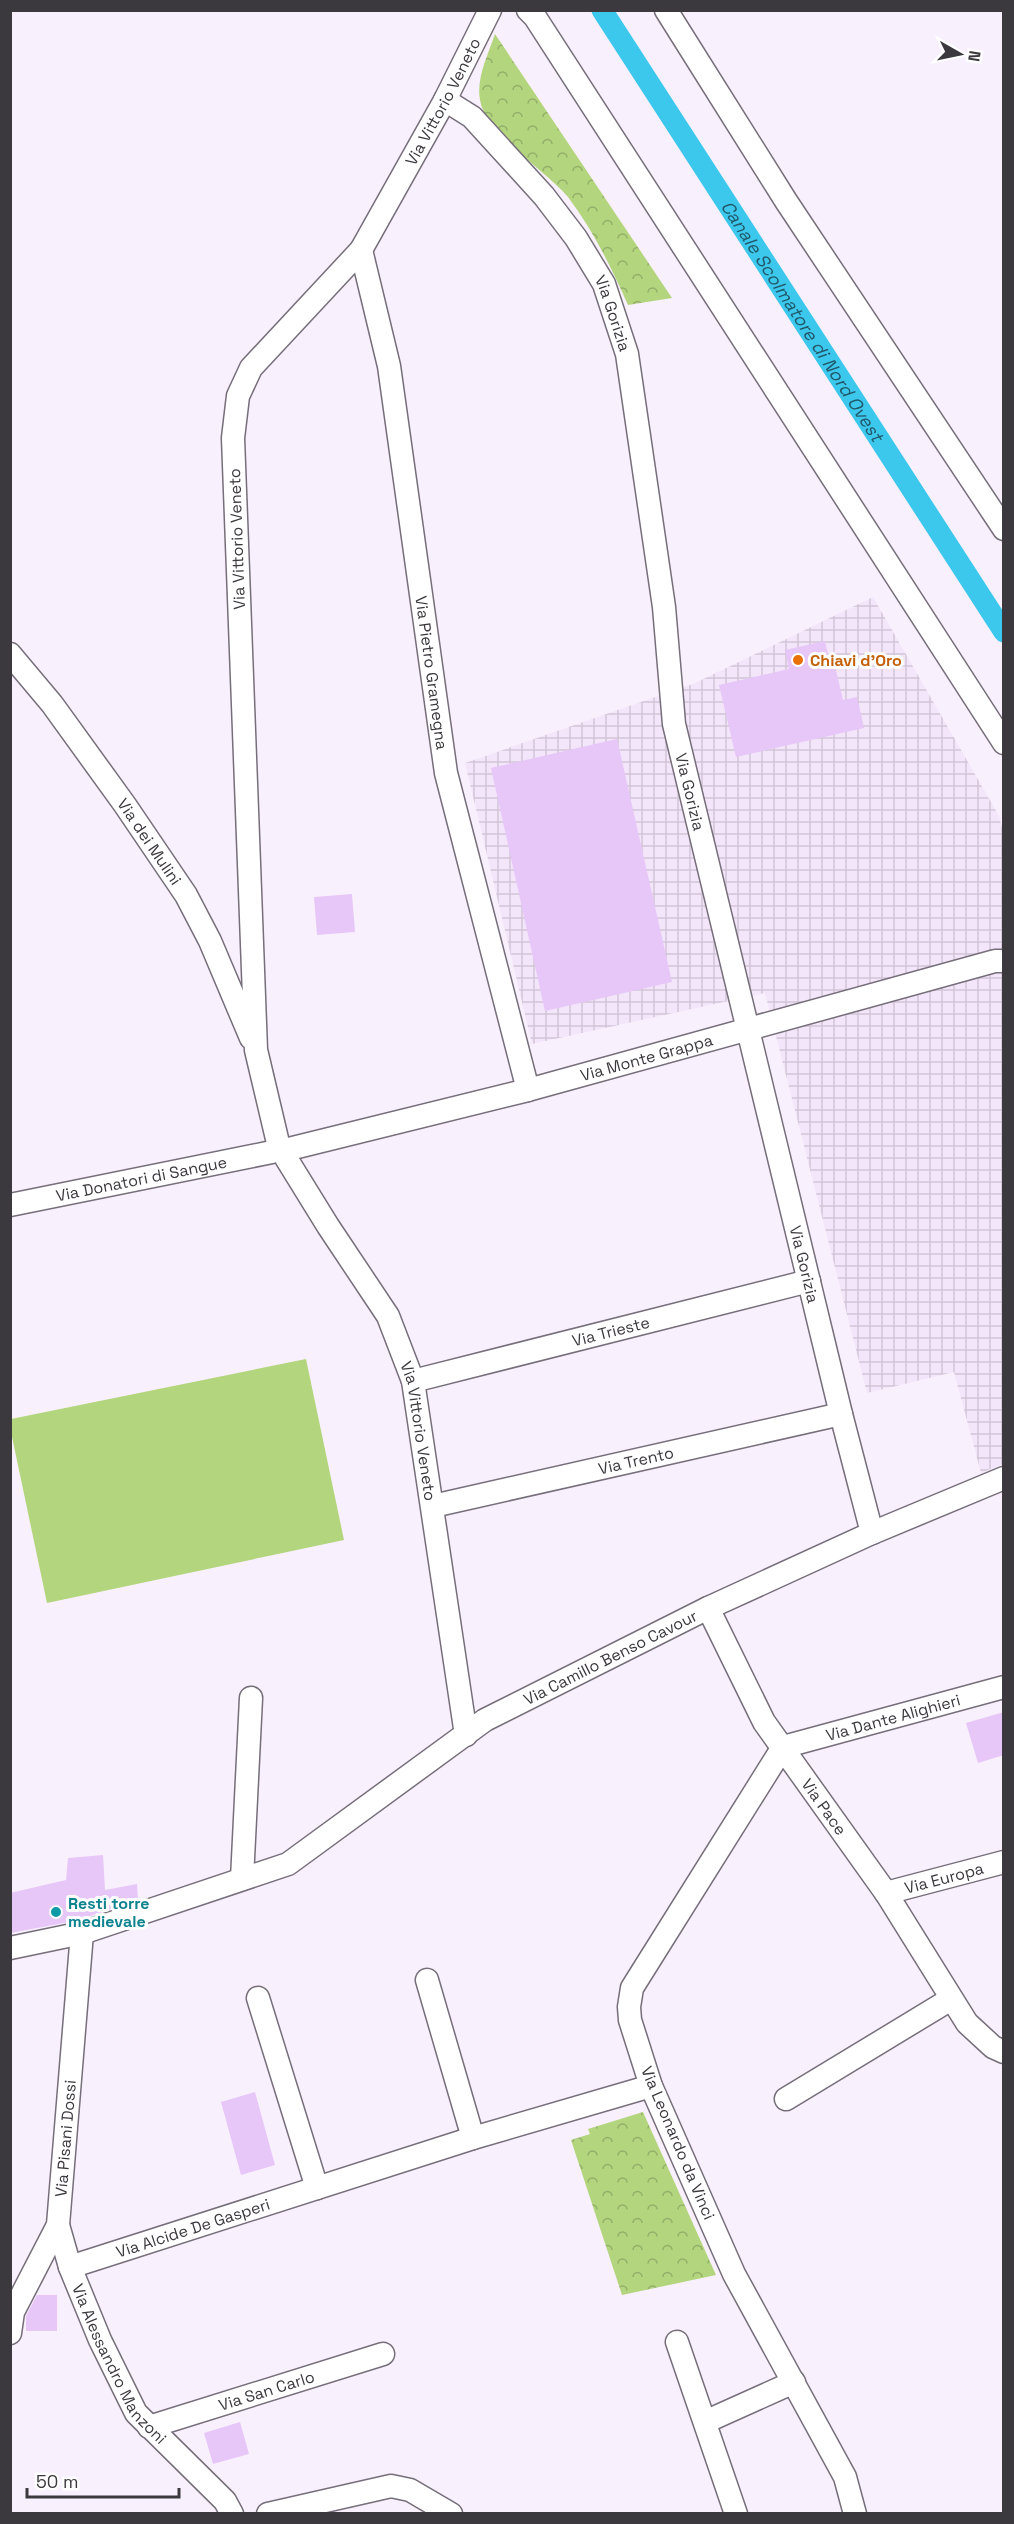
<svg xmlns="http://www.w3.org/2000/svg" width="1014" height="2524" viewBox="0 0 1014 2524" font-family="'Space Grotesk',sans-serif">
  <defs>
    <pattern id="industrial-grid" width="8" height="8" patternUnits="userSpaceOnUse" patternTransform="scale(1.5)"><rect width="8" height="8" fill="#f3e5fa"/><path d="M0 4h8M4 0v8" fill="none" stroke="#d1c5d7"/></pattern>
    <pattern id="park-crowns" width="20" height="18" patternUnits="userSpaceOnUse" patternTransform="scale(1.5)"><rect width="20" height="18" fill="#b3d57d"/><path d="M2 6a3 3 0 1 1 6 0M12 15a3 3 0 1 1 6 0" fill="none" stroke="#93ae68"/></pattern>
  </defs>
  <rect width="100%" height="100%" fill="#f9f0fe"/>
  <!-- industrial -->
  <polygon fill="url(#industrial-grid)" points="873,597 999,816 1003,832 1003,1464 981,1473 954,1372 867,1393 765,993 532,1044 465,763 693,684"/>
  <!-- park -->
  <g fill="url(#park-crowns)">
    <path d="M495 34 672 298 628 305C611 267 593 230 568 197 545 170 485 133 480 100 476 78 488 55 495 34Z"/>
    <polygon points="643,2112 716,2275 622,2295 571,2140 590,2134 588,2129"/>
  </g>
  <!-- pitch -->
  <polygon fill="#b3d57d" points="306,1359 344,1540 47,1603 11,1432 11,1419"/>
  <g fill="none" stroke-linecap="round" stroke-linejoin="round">
    <!-- canal -->
    <path stroke="#3cc7ed" stroke-width="21" id="s1" d="M602 10 1004 632"/>
  </g>
  <!-- building -->
  <g fill="#e7c6f8">
    <polygon points="825,641 830,663 834,662 843,700 857,697 864,728 736,757 719,685 789,669 785,650"/>
    <polygon points="617,739 672,982 545,1011 491,768"/>
    <polygon points="352,894 355,932 317,935 314,897"/>
    <polygon points="1004,1712 1004,1755 978,1763 966,1723"/>
    <polygon points="103,1855 105,1890 137,1884 138,1900 75,1921 10,1933 10,1893 66,1880 68,1858"/>
    <polygon points="255,2092 275,2165 241,2175 221,2102"/>
    <polygon points="37,2295 57,2295 57,2331 26,2331 26,2316"/>
    <polygon points="240,2422 249,2454 213,2464 204,2433"/>
  </g>
  <g fill="none" stroke-linecap="round" stroke-linejoin="round">
    <defs>
      <g id="minor">
        <polyline points="528,10 535,17 1004,743"/>
        <polyline points="666,10 786,201 1004,529"/>
        <path id="s2" d="M445 100 472 117 544 196 576 238 604 284 627 354 664 607 674 724 841 1414 872 1533"/>
        <path id="s3" d="M361 250 389 366 446 773 528 1090"/>
        <path id="s4" d="M10 654 52 704 125 805 186 895 210 941 251 1038"/>
        <path id="s5" d="M278 1143 256 1050 233 438 238 396 251 368 361 250 445 100 490 10"/>
        <path id="s6" d="M289 1149 528 1090 995 961H1004"/>
        <path id="s7" d="M286 1158 328 1226 388 1316 413 1381 466 1735"/>
        <path id="s8" d="M10 1205 272 1152"/>
        <path id="s9" d="M413 1381 809 1281"/>
        <path id="s10" d="M433 1506 841 1414"/>
        <path id="s11" d="M708 1608 764 1722 886 1893 967 2023 993 2047 1004 2052"/>
        <polyline points="242,1879 251,1698"/>
        <path id="s12" d="M886 1893 1004 1862"/>
        <path id="s13" d="M10 1948 82 1933 288 1864 485 1720 708 1608 872 1533 1004 1478"/>
        <polyline points="427,1980 473,2138"/>
        <polyline points="258,1998 317,2188"/>
        <polyline points="786,2099 951,1999"/>
        <path id="s14" d="M58 2225 70 2267 100 2340 136 2413 225 2501 232 2514"/>
        <path id="s15" d="M70 2267 473 2138 651 2086"/>
        <path id="s16" d="M10 2333 13 2312 58 2225 82 1933"/>
        <polyline points="677,2342 736,2514"/>
        <polyline points="705,2422 794,2382"/>
        <path id="s17" d="M149 2427 383 2354"/>
        <polyline points="268,2514 391,2486 410,2490 451,2514"/>
        <path id="s18" d="M855 2514 845 2477 734 2274 651 2086 630 2020 629 2007 632 1988 783 1747 1004 1687"/>
      </g>
    </defs>
    <!-- minor casing -->
    <use href="#minor" stroke="#766e7a" stroke-width="25"/>
    <!-- minor -->
    <use href="#minor" stroke="#fff" stroke-width="22"/>
  </g>
  <!-- markers -->
  <circle fill="#e8710a" stroke="#fff" stroke-width="2" cx="798" cy="660" r="6"/>
  <circle fill="#0f9aa8" stroke="#fff" stroke-width="2" cx="56" cy="1912" r="6"/>
  <g text-anchor="middle" dominant-baseline="central" stroke-width="6" stroke-linejoin="round" paint-order="stroke">
    <!-- street labels -->
    <g font-size="16" fill="#3c393e" stroke="#fff">
      <text stroke="none"><textPath href="#s5" startOffset="1112">Via Vittorio Veneto</textPath></text>
      <text stroke="none"><textPath href="#s2" startOffset="276">Via Gorizia</textPath></text>
      <text transform="translate(237 539) rotate(-92)">Via Vittorio Veneto</text>
      <text stroke="none"><textPath href="#s3" startOffset="429">Via Pietro Gramegna</textPath></text>
      <text stroke="none"><textPath href="#s2" startOffset="762">Via Gorizia</textPath></text>
      <text stroke="none"><textPath href="#s4" startOffset="234">Via dei Mulini</textPath></text>
      <text stroke="none"><textPath href="#s6" startOffset="369">Via Monte Grappa</textPath></text>
      <text stroke="none"><textPath href="#s8" startOffset="134">Via Donatori di Sangue</textPath></text>
      <text stroke="none"><textPath href="#s2" startOffset="1248">Via Gorizia</textPath></text>
      <text stroke="none"><textPath href="#s9" startOffset="204">Via Trieste</textPath></text>
      <text stroke="none"><textPath href="#s7" startOffset="308">Via Vittorio Veneto</textPath></text>
      <text stroke="none"><textPath href="#s10" startOffset="208">Via Trento</textPath></text>
      <text stroke="none"><textPath href="#s13" startOffset="675">Via Camillo Benso Cavour</textPath></text>
      <text stroke="none"><textPath href="#s18" startOffset="975">Via Dante Alighieri</textPath></text>
      <text stroke="none"><textPath href="#s11" startOffset="231">Via Pace</textPath></text>
      <text stroke="none"><textPath href="#s12" startOffset="60">Via Europa</textPath></text>
      <text stroke="none"><textPath href="#s16" startOffset="206">Via Pisani Dossi</textPath></text>
      <text transform="translate(678 2143) rotate(67)">Via Leonardo da Vinci</text>
      <text stroke="none"><textPath href="#s15" startOffset="129">Via Alcide De Gasperi</textPath></text>
      <text stroke="none"><textPath href="#s14" startOffset="153">Via Alessandro Manzoni</textPath></text>
      <text stroke="none"><textPath href="#s17" startOffset="123">Via San Carlo</textPath></text>
    </g>
    <!-- food labels -->
    <g font-size="16" font-weight="bold" fill="#c56008" stroke="#fff" text-anchor="start">
      <text x="810" y="660">Chiavi d'Oro</text>
    </g>
    <!-- culture labels -->
    <g font-size="16" font-weight="bold" fill="#0d838f" stroke="#fff" text-anchor="start">
      <text x="68" y="1903">Resti torre<tspan x="68" dy="18">medievale</tspan></text>
    </g>
    <!-- water labels -->
    <g font-size="18" font-style="italic" fill="#215868" stroke="#fff">
      <text stroke="none"><textPath href="#s1" startOffset="370">Canale Scolmatore di Nord Ovest</textPath></text>
    </g>
  </g>
  <!-- border -->
  <rect width="1014" height="2524" fill="none" stroke="#3c393e" stroke-width="24"/>
  <!-- north arrow -->
  <g transform="translate(960 54) rotate(99)" stroke="#ffffff" stroke-width="4.5" paint-order="stroke">
  <path d="M0-4.5L10 22L0 15L-10 22Z" fill="#3c393e"/>
  <text y="-9" font-size="16" font-weight="bold" text-anchor="middle" fill="#3c393e">N</text>
  </g>
  <!-- scale -->
  <path d="M27 2488v9h152v-9" fill="none" stroke="#3c393e" stroke-width="3"/>
  <text x="36" y="2488" font-size="18" fill="#3c393e" stroke="#ffffff" stroke-width="4.5" paint-order="stroke">50 m</text>
</svg>
